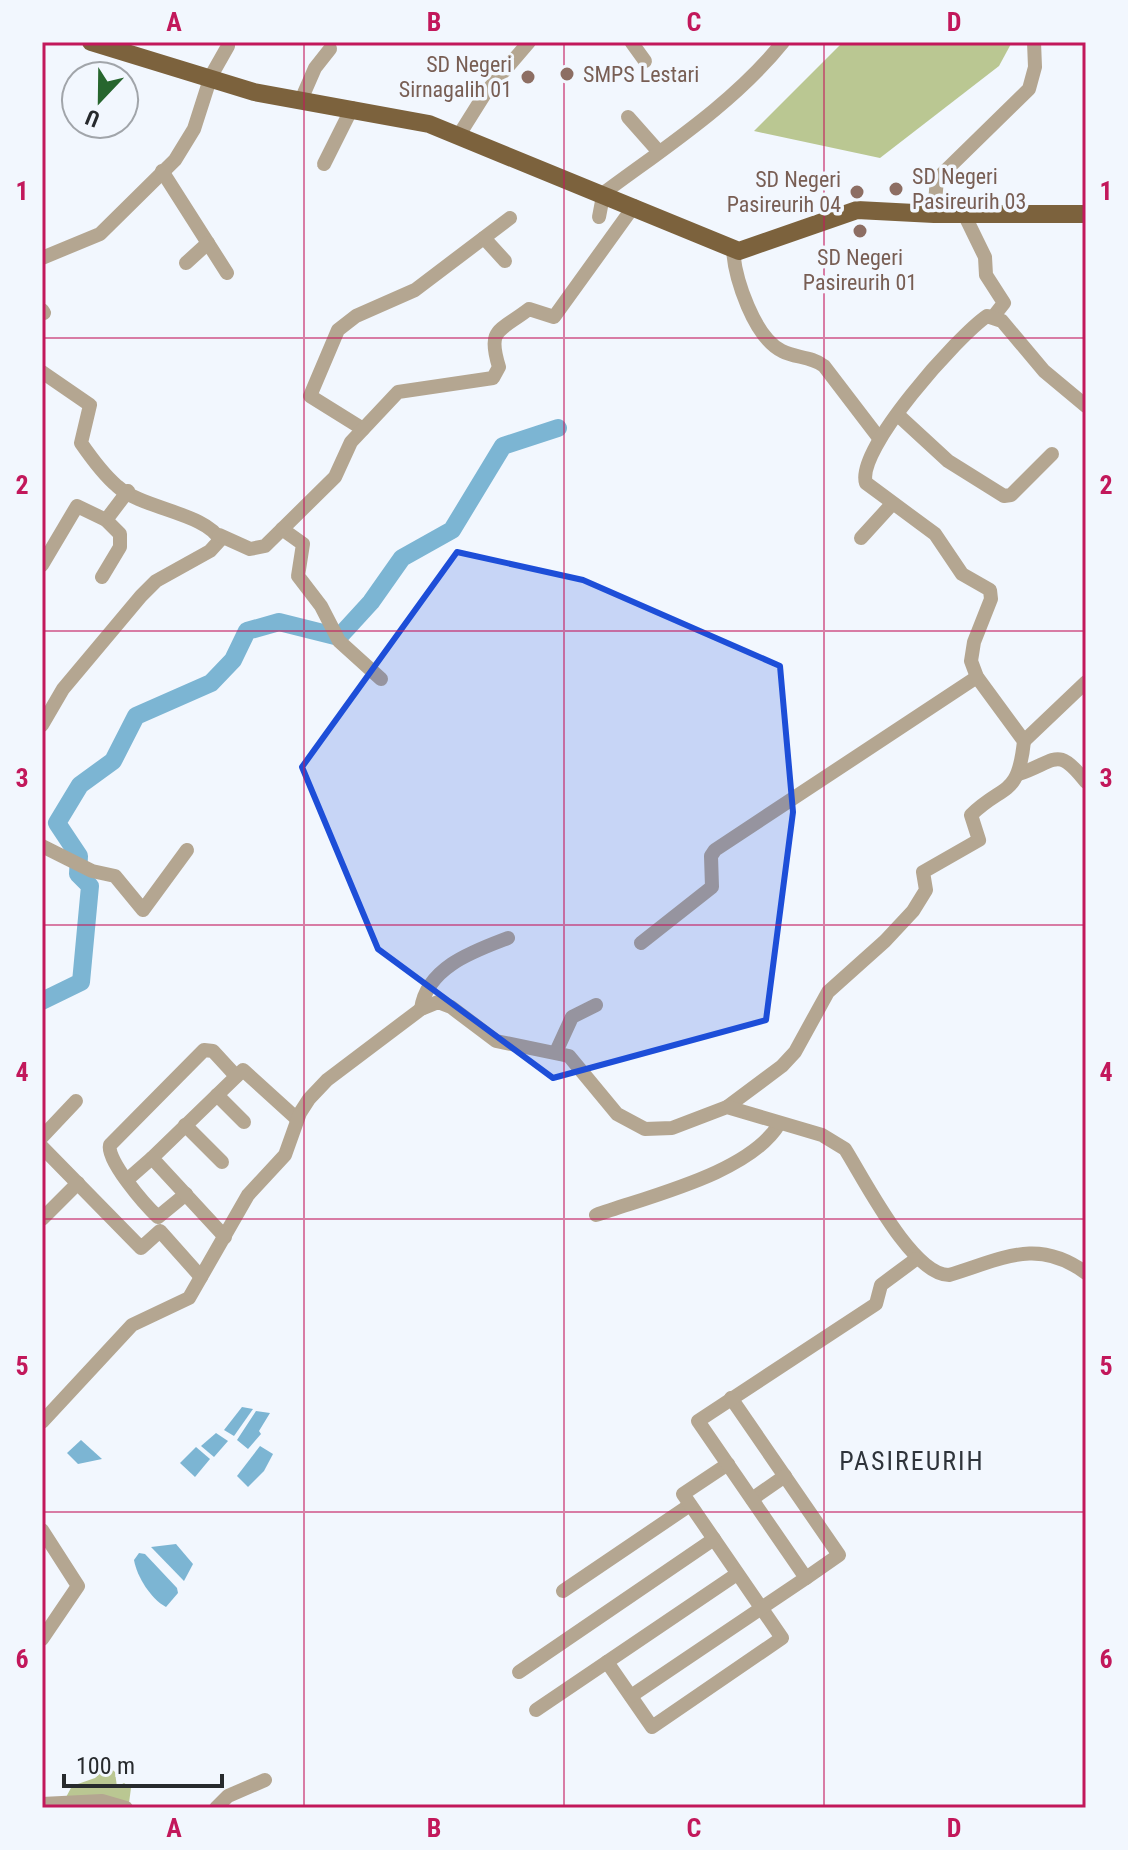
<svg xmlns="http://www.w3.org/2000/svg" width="1128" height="1850" viewBox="0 0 1128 1850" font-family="'Roboto Condensed',sans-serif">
  <rect width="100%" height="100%" fill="#f2f7fe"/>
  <!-- forest -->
  <g fill="#bac792">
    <polygon points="843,42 1012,42 999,66 880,158 754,131"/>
    <polygon points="108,1766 115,1772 117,1787 124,1783 131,1788 129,1803 64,1801 72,1786 95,1778"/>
  </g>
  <!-- water -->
  <g fill="#7cb5d3">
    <polygon points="242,1407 253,1409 234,1436 224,1430"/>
    <polygon points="256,1411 270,1413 259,1431 261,1434 248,1449 237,1440"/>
    <polygon points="216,1433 228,1441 214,1457 201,1446"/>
    <polygon points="81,1440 102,1459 78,1464 67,1453"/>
    <polygon points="260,1446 273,1454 264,1471 248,1487 237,1476"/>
    <polygon points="196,1447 210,1459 195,1477 180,1463"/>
    <polygon points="176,1544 193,1564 184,1581 151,1547"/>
    <path d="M139 1553 145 1554 177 1588 178 1593 166 1607C151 1599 137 1577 134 1560Z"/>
  </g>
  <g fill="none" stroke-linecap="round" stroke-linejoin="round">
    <!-- river -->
    <polyline stroke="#7cb5d3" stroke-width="18" points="42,1001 81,982 90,886 78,874 79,856 57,823 80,785 113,761 136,716 211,683 233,660 247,631 279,622 339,637 371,602 402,558 452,530 503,446 558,428"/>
    <!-- minor -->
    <g stroke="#b4a691" stroke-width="14">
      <polyline points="632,43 645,61"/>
      <polyline points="301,100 315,68 330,49"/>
      <polyline points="628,117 659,152"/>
      <polyline points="459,135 486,92 529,42"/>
      <polyline points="324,164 352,108"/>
      <polyline points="162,171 227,273"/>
      <path d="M601 195C664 148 733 104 783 42"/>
      <polyline points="963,212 985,257 986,275 1004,303 993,317"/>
      <polyline points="934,214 937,179 1029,89 1035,67 1034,42"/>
      <polyline points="599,217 603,196"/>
      <polyline points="484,238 505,261"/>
      <path d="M733 250C735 279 754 337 782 351 795 358 811 356 824 366L879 438"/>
      <polyline points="42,258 100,234 175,160 194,129 211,76 228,46"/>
      <polyline points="186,263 208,243"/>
      <polyline points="42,310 44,313"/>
      <path d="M42 372 90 405 81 443C90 456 104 475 117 486 142 509 206 513 220 540L210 551 156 581 141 596 63 689 42 725"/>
      <polyline points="898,415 948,461 1004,496 1011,495 1052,454"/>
      <polyline points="363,429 310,396 338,330 356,316 415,290 510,218"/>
      <polyline points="106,520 128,491"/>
      <polyline points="282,529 303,544 298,576 321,606 339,641 381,679"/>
      <path d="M219 535 250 549 265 546 335 477 351 442 398 392 493 378 499 367C487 328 499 332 529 309L554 317 634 206"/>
      <polyline points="861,538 892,504"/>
      <polyline points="42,565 77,506 106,520 120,534 120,547 102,577"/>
      <polyline points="1024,741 1086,682"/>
      <path d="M1019 774C1057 761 1057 745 1086 782"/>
      <polyline points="42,846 92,871 115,876 143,910 187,850"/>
      <polyline points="641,943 712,887 711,856 715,850 977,677"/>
      <path d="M421 1009C427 967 474 951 508 938"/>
      <polyline points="556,1052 572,1017 596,1005"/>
      <polyline points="217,1095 244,1122"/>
      <path d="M727 1107 782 1066 795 1052 828 992 885 941 913 911 926 890 923 872 979 840 971 815C1004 783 1018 798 1024 741L977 677 971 661 974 642 991 599 990 590 962 574 935 534 866 483C855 450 959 335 987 316L1002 321 1044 371 1086 406"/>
      <polyline points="185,1125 222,1162"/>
      <polyline points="42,1137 76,1101"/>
      <polyline points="42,1147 141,1248 160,1231 201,1277"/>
      <polyline points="128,1179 152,1158"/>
      <path d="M186 1194 158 1217C145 1205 106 1160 110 1145L204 1050 213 1051 236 1076"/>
      <path d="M596 1215C649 1196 750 1173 779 1124"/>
      <polyline points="42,1219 78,1183"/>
      <polyline points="225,1237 152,1158 243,1070 297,1119"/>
      <polyline points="731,1398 839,1555 806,1578"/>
      <path d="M42 1422 132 1325 189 1298 248 1195 285 1155 300 1113 309 1099 327 1080 421 1009 438 1002 451 1007 496 1041 569 1056 617 1114 645 1129 672 1128 727 1107 822 1135 845 1149C864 1179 912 1275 949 1275 1002 1259 1037 1237 1086 1273"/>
      <polyline points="752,1499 785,1476"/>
      <polyline points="42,1530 78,1586 42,1639"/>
      <polyline points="563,1591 690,1505"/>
      <polyline points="607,1662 652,1727 782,1638 683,1494 728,1464"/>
      <polyline points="519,1672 714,1539"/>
      <polyline points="631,1696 806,1578 698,1421 876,1304 881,1285 916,1259"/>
      <polyline points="536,1710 737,1574"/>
      <polyline points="42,1804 102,1801 126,1808"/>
      <polyline points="216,1808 228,1796 265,1780"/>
    </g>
    <!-- major -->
    <polyline stroke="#7c623d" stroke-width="18" points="91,42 254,92 429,124 739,251 857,210 934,214 1086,214"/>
  </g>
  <!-- marked area -->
  <path fill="#1d4ed8" fill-opacity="0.2" stroke="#1d4ed8" stroke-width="6" stroke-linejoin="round" d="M457 552 583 580 780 666 793 812 766 1020 553 1078 378 949 302 767Z"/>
  <!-- grid -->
  <path fill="none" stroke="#c2185b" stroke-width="2" stroke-opacity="0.55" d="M304 42V1808M564 42V1808M824 42V1808M42 338H1086M42 631H1086M42 925H1086M42 1219H1086M42 1512H1086"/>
  <!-- markers -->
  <g fill="#8d6e63" stroke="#f2f7fe" stroke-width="3">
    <circle cx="567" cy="74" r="8"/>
    <circle cx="528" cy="77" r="8"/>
    <circle cx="896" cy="189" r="8"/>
    <circle cx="857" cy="192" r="8"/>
    <circle cx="860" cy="231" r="8"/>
  </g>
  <g text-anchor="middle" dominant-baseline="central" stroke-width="7" stroke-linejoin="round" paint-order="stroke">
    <!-- education labels -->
    <g font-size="22" fill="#785e54" stroke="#f2f7fe" text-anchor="end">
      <text x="512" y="64">SD Negeri<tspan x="512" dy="25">Sirnagalih 01</tspan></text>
      <text x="583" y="74" text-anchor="start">SMPS Lestari</text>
      <text x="912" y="176" text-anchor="start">SD Negeri<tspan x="912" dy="25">Pasireurih 03</tspan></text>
      <text x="841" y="179">SD Negeri<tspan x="841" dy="25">Pasireurih 04</tspan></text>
      <text x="860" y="257" text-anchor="middle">SD Negeri<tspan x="860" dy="25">Pasireurih 01</tspan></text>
    </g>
    <!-- quarter labels -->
    <g font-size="26" letter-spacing="2" fill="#2f343b" stroke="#f2f7fe">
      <text x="912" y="1461">PASIREURIH</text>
    </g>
  </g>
  <!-- border -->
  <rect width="1128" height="1850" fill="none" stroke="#f2f7fe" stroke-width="88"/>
  <!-- north arrow -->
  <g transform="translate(100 100) rotate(202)"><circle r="38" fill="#f2f7fe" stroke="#a1a5aa" stroke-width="2"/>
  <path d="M0-6L14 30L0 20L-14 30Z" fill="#27662e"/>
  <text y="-12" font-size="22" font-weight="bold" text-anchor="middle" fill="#272a2d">U</text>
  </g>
  <!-- scale -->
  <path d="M64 1774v12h158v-12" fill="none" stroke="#272a2d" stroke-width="4"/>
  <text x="76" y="1774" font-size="24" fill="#272a2d" stroke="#f2f7fe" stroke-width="6" paint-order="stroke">100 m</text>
  <rect x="44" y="44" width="1040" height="1762" fill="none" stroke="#c2185b" stroke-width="3"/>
  <g font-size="26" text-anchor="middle" font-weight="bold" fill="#c2185b">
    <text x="174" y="31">A</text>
    <text x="434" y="31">B</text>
    <text x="694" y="31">C</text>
    <text x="954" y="31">D</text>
    <text x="22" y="200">1</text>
    <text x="1106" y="200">1</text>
    <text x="22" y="494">2</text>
    <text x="1106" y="494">2</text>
    <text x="22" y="787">3</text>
    <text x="1106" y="787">3</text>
    <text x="22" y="1081">4</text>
    <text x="1106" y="1081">4</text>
    <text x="22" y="1375">5</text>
    <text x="1106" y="1375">5</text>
    <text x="22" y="1668">6</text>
    <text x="1106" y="1668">6</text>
    <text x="174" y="1837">A</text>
    <text x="434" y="1837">B</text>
    <text x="694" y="1837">C</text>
    <text x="954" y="1837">D</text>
  </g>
</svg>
